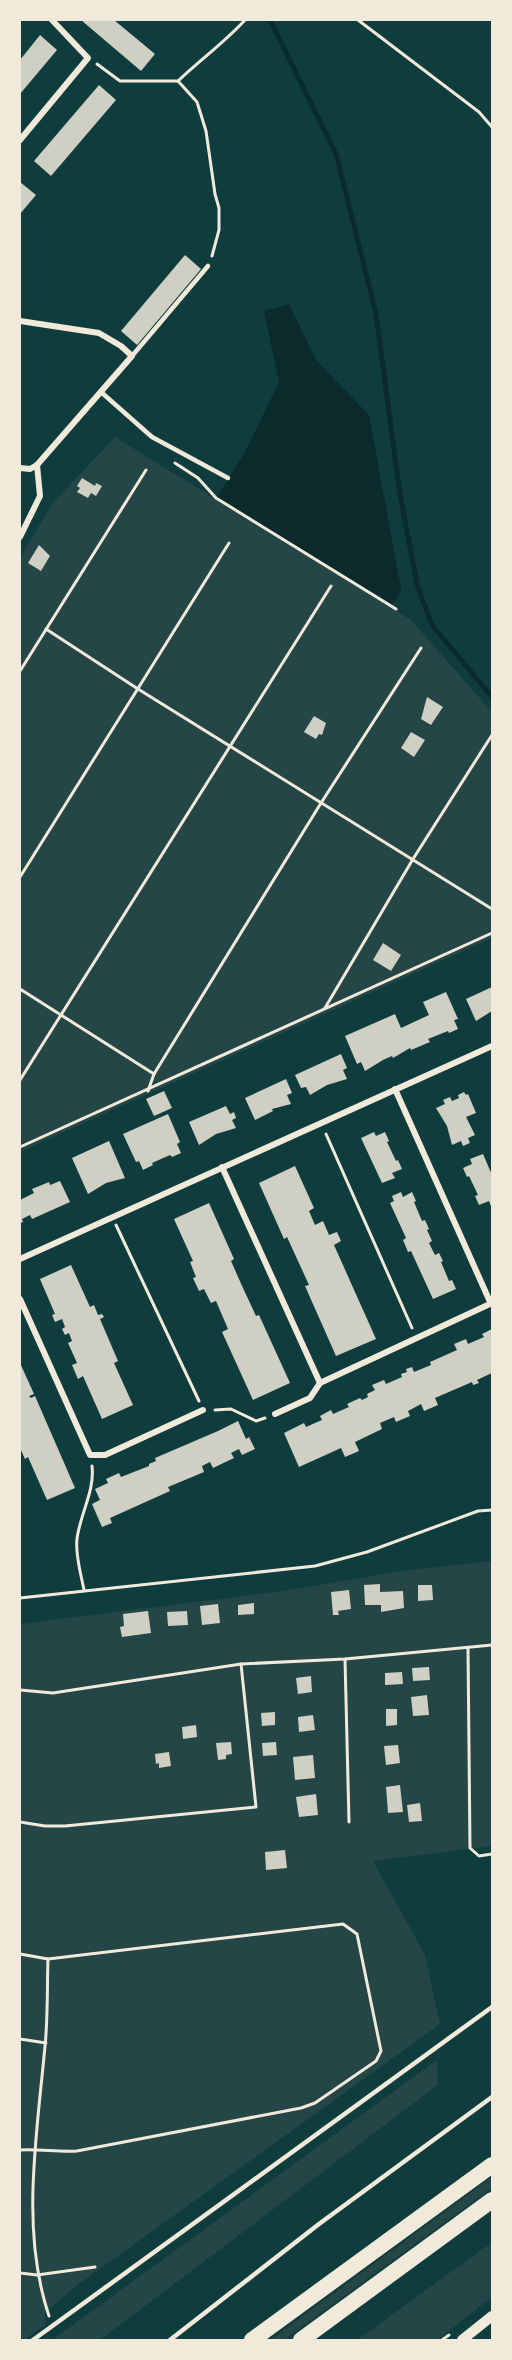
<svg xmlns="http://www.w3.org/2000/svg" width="512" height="2360" viewBox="0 0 512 2360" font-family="'Titillium Web',sans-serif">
  <rect width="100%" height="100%" fill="#0f3d3e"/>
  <!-- green -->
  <g fill="#244646">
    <polygon points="115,437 411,620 492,712 492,938 20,1152 20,558 52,504"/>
    <polygon points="492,1561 492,1846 373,1861 425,1955 440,2024 76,2286 45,2313 46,2324 24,2340 20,2340 20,1624 277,1592 402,1571"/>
    <polygon points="437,2060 438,2085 105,2336 98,2340 52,2340"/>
    <polygon points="492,2177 492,2188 284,2340 270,2340"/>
    <polygon points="492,2242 492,2297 437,2340 357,2340"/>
  </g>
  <!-- water -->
  <polygon fill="#0a2a2b" points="289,304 316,360 369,415 401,589 398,599 391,604 217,497 246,450 279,382 264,311"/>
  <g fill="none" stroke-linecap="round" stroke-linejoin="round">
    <!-- stream -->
    <polyline stroke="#0a2a2b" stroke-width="5" points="270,20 336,154 376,314 400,495 418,588 432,625 492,697"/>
  </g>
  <!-- building -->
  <g fill="#cfcfc3">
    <polygon points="81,20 114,20 155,54 141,71"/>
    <polygon points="40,35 57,50 20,94 20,60"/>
    <polygon points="99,85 116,100 51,176 34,161"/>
    <polygon points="20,182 36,195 20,214"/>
    <polygon points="185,255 201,269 137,345 121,331"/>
    <polygon points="82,478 95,486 96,483 102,486 96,496 91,493 88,498 77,492 80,488 77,486"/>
    <polygon points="39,545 50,556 41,571 28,563"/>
    <polygon points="427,697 443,707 431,725 421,719"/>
    <polygon points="314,716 326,723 322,735 319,734 316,739 304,732"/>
    <polygon points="411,732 425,740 414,757 401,748"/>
    <polygon points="383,943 401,955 391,971 373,960"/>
    <polygon points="492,987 492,1011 476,1021 466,999"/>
    <polygon points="446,992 458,1019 454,1020 458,1029 449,1033 448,1031 428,1039 430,1042 411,1050 410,1048 393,1058 392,1056 383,1060 365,1071 361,1062 357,1064 345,1036 395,1014 401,1028 429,1015 423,1002"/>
    <polygon points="341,1054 347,1068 343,1070 347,1079 327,1085 310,1095 306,1087 301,1088 295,1075"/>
    <polygon points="286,1079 292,1093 287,1095 291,1104 272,1109 273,1111 255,1120 245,1098"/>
    <polygon points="164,1091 172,1108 154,1116 146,1099"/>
    <polygon points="464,1092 466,1095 468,1094 476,1113 466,1117 475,1135 468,1138 470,1143 463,1146 461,1141 452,1145 447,1126 436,1108 445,1104 443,1100 450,1097 452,1101 459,1098 458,1095"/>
    <polygon points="226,1106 230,1114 234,1112 236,1118 232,1120 236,1128 216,1134 199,1145 189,1122"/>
    <polygon points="168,1114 180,1142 177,1144 181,1153 172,1157 170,1155 152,1163 153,1165 143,1170 139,1161 136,1162 123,1134"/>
    <polygon points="374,1132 376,1136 385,1132 389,1141 387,1142 396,1161 398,1160 402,1169 392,1173 395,1178 382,1183 361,1138"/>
    <polygon points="109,1141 125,1178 106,1183 88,1194 72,1158"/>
    <polygon points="483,1154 492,1175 492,1209 489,1201 479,1205 475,1196 478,1195 469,1176 467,1177 463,1168 472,1164 470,1159"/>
    <polygon points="295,1166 314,1208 309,1211 315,1225 323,1221 329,1235 337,1232 341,1241 334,1245 376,1339 336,1356 305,1286 309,1285 287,1237 284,1239 259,1183"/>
    <polygon points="60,1181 70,1202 32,1219 30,1215 22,1219 23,1222 20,1223 20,1200 34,1193 32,1189 49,1182 50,1185"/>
    <polygon points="401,1192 403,1197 412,1192 416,1201 414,1202 422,1221 425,1220 429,1229 427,1230 432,1241 429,1243 435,1255 439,1253 443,1261 441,1262 449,1281 452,1280 456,1289 433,1299 411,1251 408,1252 403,1240 406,1238 390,1203 394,1201 392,1196"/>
    <polygon points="209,1203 234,1259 231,1261 243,1288 256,1316 259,1315 290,1383 253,1400 222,1332 228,1329 216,1301 211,1303 204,1289 199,1291 193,1278 196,1277 190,1262 193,1261 174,1219"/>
    <polygon points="71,1265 90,1307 94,1305 98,1315 102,1314 104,1317 100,1319 118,1361 114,1363 133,1405 102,1419 83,1376 78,1379 72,1365 77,1363 68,1343 72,1341 69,1333 65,1335 62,1329 65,1327 62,1319 55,1322 52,1315 55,1314 40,1279"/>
    <polygon points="492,1329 492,1373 477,1380 479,1383 473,1385 472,1382 435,1398 438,1405 424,1411 421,1404 408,1411 410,1416 396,1422 394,1417 380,1423 382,1429 355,1442 359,1451 345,1457 341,1448 299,1467 284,1433 304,1423 306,1427 322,1420 320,1416 331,1410 333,1414 349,1407 347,1404 360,1398 362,1400 368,1397 367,1394 375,1390 372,1385 384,1380 386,1384 402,1377 401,1374 407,1372 406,1369 412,1367 414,1372 431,1365 430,1362 457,1350 454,1344 466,1339 468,1344 484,1337 482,1334"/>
    <polygon points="20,1363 34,1394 29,1396 31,1398 35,1396 75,1488 47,1500 28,1457 25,1459 20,1448"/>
    <polygon points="238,1421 246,1439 249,1437 255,1449 242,1455 239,1449 231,1453 234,1458 213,1468 210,1462 202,1466 204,1472 168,1487 170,1491 110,1518 112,1523 102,1527 92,1504 100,1500 95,1489 108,1483 106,1479 119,1473 121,1477 149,1466 149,1464 156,1461 155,1458 218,1431"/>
    <polygon points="380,1584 380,1592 403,1591 404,1608 381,1612 381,1605 365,1605 364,1585"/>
    <polygon points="418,1585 432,1585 433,1600 418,1601"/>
    <polygon points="349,1590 351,1609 338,1611 339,1615 333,1615 331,1592"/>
    <polygon points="254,1603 254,1614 238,1615 238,1605"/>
    <polygon points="218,1604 220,1623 202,1625 200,1606"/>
    <polygon points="148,1611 151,1633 122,1637 120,1627 124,1626 123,1614"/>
    <polygon points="187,1611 188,1625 168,1626 167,1612"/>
    <polygon points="429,1667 430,1680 413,1681 412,1668"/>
    <polygon points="402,1672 403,1684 385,1685 385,1673"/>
    <polygon points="311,1676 312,1692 298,1694 296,1678"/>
    <polygon points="427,1695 429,1715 413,1716 411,1697"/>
    <polygon points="386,1709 397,1709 397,1725 386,1726"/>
    <polygon points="275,1712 275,1725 262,1726 261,1713"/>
    <polygon points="313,1715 315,1730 299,1732 298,1717"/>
    <polygon points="196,1725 197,1737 183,1739 182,1727"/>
    <polygon points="231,1742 232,1754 226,1755 226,1759 218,1760 216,1743"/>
    <polygon points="276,1742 277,1755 263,1756 262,1743"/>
    <polygon points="398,1745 400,1763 386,1765 384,1746"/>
    <polygon points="169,1752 171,1766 159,1768 159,1763 156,1764 155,1754"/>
    <polygon points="313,1755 315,1778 295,1780 293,1757"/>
    <polygon points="400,1785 403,1812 388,1813 386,1787"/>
    <polygon points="316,1794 318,1815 299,1817 296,1797"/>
    <polygon points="420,1803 422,1821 409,1822 407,1805"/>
    <polygon points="285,1850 287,1868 266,1870 265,1852"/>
  </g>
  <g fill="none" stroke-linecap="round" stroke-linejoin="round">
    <!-- path -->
    <g stroke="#f1e9da" stroke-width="3">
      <polyline points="358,20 479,112 492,127"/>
      <path d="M97 64 120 81H178C200 60 225 42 245 20"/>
      <polyline points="178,81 197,102 206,131 215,194 219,208 219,230 212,256"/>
      <polyline points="175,463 198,478 216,498 396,609"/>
      <polyline points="46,629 138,689 492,909"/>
      <polyline points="20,671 146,470"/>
      <polyline points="20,877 229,543"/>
      <polyline points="20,989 154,1074"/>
      <polyline points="325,1008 413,859 492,735"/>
      <polyline points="20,1080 331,586"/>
      <polyline points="148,1091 154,1074 321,803 421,648"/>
      <polyline points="326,1134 412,1328"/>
      <polyline points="20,1147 492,933"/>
      <polyline points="116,1225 199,1401"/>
      <polyline points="215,1410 231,1409 256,1421 265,1418"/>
      <path d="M84 1590C81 1574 75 1555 77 1539 80 1514 95 1491 92 1466"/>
      <polyline points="20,1598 315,1566 367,1552 478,1511 492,1510"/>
      <polyline points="468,1648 470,1848 479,1856 492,1854"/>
      <polyline points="345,1659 349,1822"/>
      <polyline points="20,1690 53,1693 241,1664 345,1659 492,1645"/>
      <polyline points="20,1822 45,1826 65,1826 256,1807 241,1664"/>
      <path d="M20 1954 48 1959 343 1924 357 1934 381 2051 376 2061 315 2103 301 2108 77 2151C58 2152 39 2149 20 2150"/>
      <path d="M48 1959C47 1988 48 2018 45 2046 37 2135 20 2230 49 2316"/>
      <polyline points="20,2039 46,2043"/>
      <polyline points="20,2273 37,2275 95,2267"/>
      <polyline points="442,2340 449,2335"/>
    </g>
    <!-- service -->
    <g stroke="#f1e9da" stroke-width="4.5">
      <polyline points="132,356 208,266"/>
      <polyline points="101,392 152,437 228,478"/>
      <polyline points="33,2340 492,2007"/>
      <polyline points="170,2340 319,2224 492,2097"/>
    </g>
    <!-- minor -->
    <g stroke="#f1e9da" stroke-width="6">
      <polyline points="20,140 88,58 52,20"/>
      <polyline points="20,321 99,333 121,346 132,356 37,465 30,469 20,468"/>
      <polyline points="20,537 40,496 37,465"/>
      <polyline points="395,1089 491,1304"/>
      <polyline points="222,1167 320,1383"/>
      <polyline points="20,1259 492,1046"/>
      <polyline points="20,1299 90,1455 105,1455 203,1410"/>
      <polyline points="275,1414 310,1398 320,1383 492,1303"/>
    </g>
    <!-- tertiary -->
    <polyline stroke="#f1e9da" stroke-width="10" points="462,2340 492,2316"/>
    <!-- motorway -->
    <g stroke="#f1e9da" stroke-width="16">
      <polyline points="252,2340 492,2165"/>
      <polyline points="301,2340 492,2200"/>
    </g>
  </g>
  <!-- border -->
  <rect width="512" height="2360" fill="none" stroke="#f1e9da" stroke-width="42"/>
</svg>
